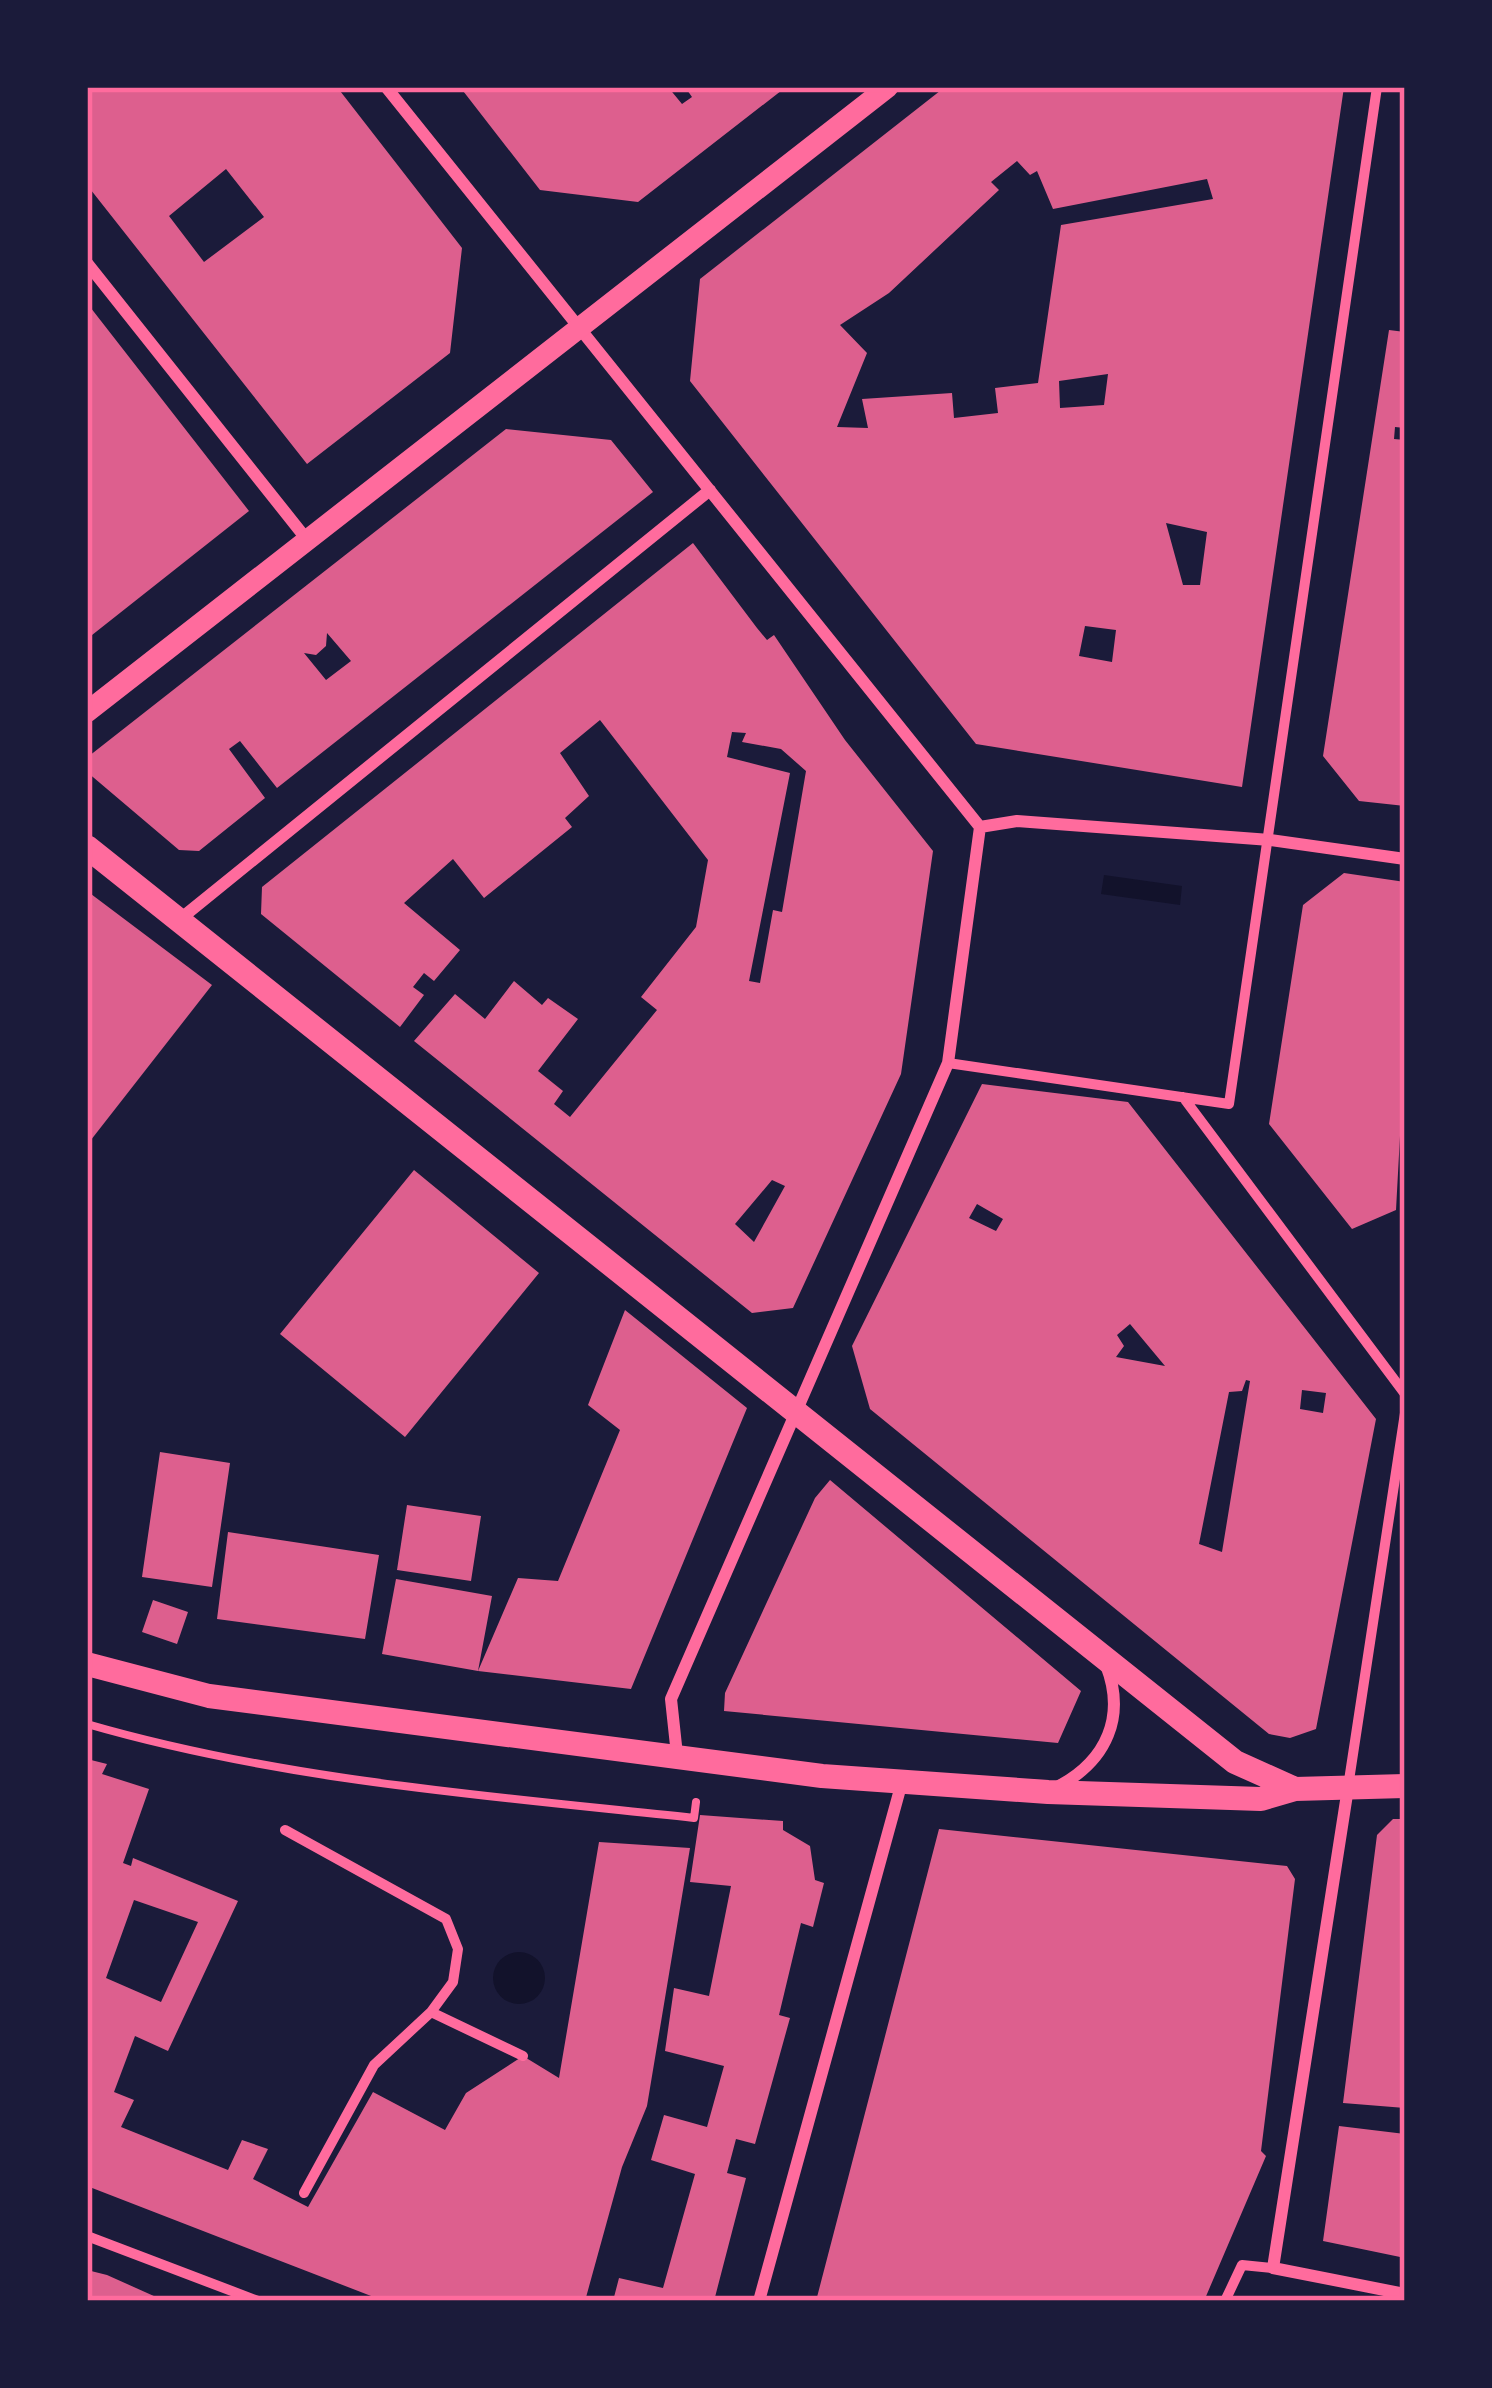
<svg xmlns="http://www.w3.org/2000/svg" width="1492" height="2388" font-family="'Libre Baskerville',serif">
<rect width="100%" height="100%" fill="#1b1b3a"/>
<path fill="#12122b" d="M1104,875L1182,886L1180,905L1101,894Z
M493 1978a26 26 0 1 1 52 0a26 26 0 1 1-52 0Z"/>
<path fill="#dd5f8e" fill-rule="evenodd" d="M87,87H337L462,248L450,353L307,464L87,185ZM226,169L264,217L204,262L169,216Z
M460,87H668L682,104L692,97L685,87H786L638,202L540,190Z
M945,87H1344L1242,787L976,744L690,381L700,279ZM1017,161L1030,175L1037,171L1053,209L1207,179L1213,199L1061,225L1038,383L995,388L998,413L954,418L952,393L862,399L868,428L837,427L867,353L840,325L889,293L999,190L991,182ZM1108,374L1104,405L1060,408L1059,381ZM1166,523L1207,532L1200,585H1183ZM1085,626L1116,630L1112,662L1079,656Z
M87,303L249,511L87,639Z
M1389,330L1405,332V428L1395,427L1394,439L1405,440V806L1359,801L1323,756Z
M506,429L611,440L653,492L277,788L240,741L229,749L265,798L199,851L179,850L87,772L89,756ZM327,633L351,661L326,680L304,653L316,655L326,646Z
M693,543L757,628L767,640L774,635L845,740L933,851L901,1074L793,1308L752,1313L414,1041L455,994L485,1019L514,981L542,1005L548,998L578,1019L538,1071L563,1091L554,1104L570,1117L657,1010L641,997L696,927L708,860L600,720L560,753L589,796L565,818L572,827L484,898L453,859L404,903L460,950L434,981L424,973L413,987L424,995L400,1027L261,914L262,887ZM732,732L746,733L742,742L781,749L806,771L782,912L773,910L760,983L749,981L790,773L727,757ZM772,1180L785,1186L754,1242L735,1224Z
M1344,873L1405,882V1043L1396,1210L1352,1229L1269,1124L1303,905Z
M87,891L212,985L87,1145Z
M982,1084L1128,1102L1376,1419L1316,1729L1290,1738L1269,1734L870,1409L852,1346ZM977,1204L1003,1219L996,1231L969,1218ZM1130,1324L1165,1366L1116,1357L1124,1346L1117,1335ZM1246,1380L1250,1381L1222,1552L1199,1544L1229,1392L1242,1391ZM1302,1390L1326,1393L1323,1413L1300,1409Z
M414,1170L539,1273L405,1437L280,1334Z
M625,1310L747,1408L631,1689L478,1671L518,1578L558,1581L620,1430L588,1405Z
M160,1452L230,1463L212,1587L142,1577Z
M830,1480L1081,1691L1058,1743L724,1711L725,1693L815,1498Z
M407,1505L481,1516L471,1581L397,1570Z
M228,1532L379,1555L365,1639L217,1619Z
M396,1579L492,1596L478,1671L382,1654Z
M153,1600L188,1612L177,1644L142,1632Z
M87,1759L107,1764L102,1774L149,1789L123,1863L131,1866L133,1858L238,1901L168,2051L135,2036L114,2092L134,2100L121,2127L228,2170L242,2140L268,2149L253,2179L308,2207L373,2092L445,2130L466,2093L523,2056L559,2078L599,1842L690,1848L647,2106L622,2167L585,2301H384L87,2186ZM134,1900L198,1922L161,2002L106,1978Z
M700,1815L783,1821V1830L810,1846L815,1880L824,1883L813,1927L801,1923L779,2015L790,2018L755,2144L736,2139L727,2173L746,2178L714,2301H613L619,2278L663,2288L695,2174L651,2160L664,2115L707,2127L724,2066L665,2051L674,1988L709,1996L731,1886L690,1882Z
M1393,1819H1405V2108L1343,2103L1377,1835Z
M939,1829L1287,1866L1295,1879L1261,2151L1266,2156L1204,2301H816Z
M1339,2126L1405,2134V2258L1323,2241Z
M87,2270L107,2275L165,2301H87Z"/>
<g fill="none" stroke-linecap="round" stroke-linejoin="round">
<path stroke="#ff6b9d" stroke-width="8" d="M87,1724C284,1781 491,1796 694,1818L696,1802"/>
<path stroke="#ff6b9d" stroke-width="10" d="M948,1063L1229,1104L1377,87
M1183,1097L1405,1394
M1348,1787L1405,1413
M285,1830L446,1919L458,1949L453,1982L431,2012L374,2065L304,2193
M431,2012L523,2056
M87,2236L258,2301
M1225,2301L1242,2265L1273,2268"/>
<path stroke="#ff6b9d" stroke-width="12" d="M386,87L980,827
M87,263L308,541
M980,827L1017,821L1270,840L1405,859
M179,920L710,490
M677,1755L671,1699L948,1063L980,827
M1059,1786C1107,1760 1126,1716 1106,1665
M1348,1788L1273,2268L1405,2294
M759,2301L902,1782"/>
<path stroke="#ff6b9d" stroke-width="21" d="M87,712L888,87"/>
<path stroke="#ff6b9d" stroke-width="24" d="M87,847L1235,1762L1295,1789
M87,1664L209,1696L822,1776L1048,1792L1261,1799L1295,1789L1405,1786"/>
</g>
<rect width="1492" height="2388" fill="none" stroke="#1b1b3a" stroke-width="180"/>
<rect x="90" y="90" width="1312" height="2208" fill="none" stroke="#ff6b9d" stroke-width="4.5"/>
</svg>
